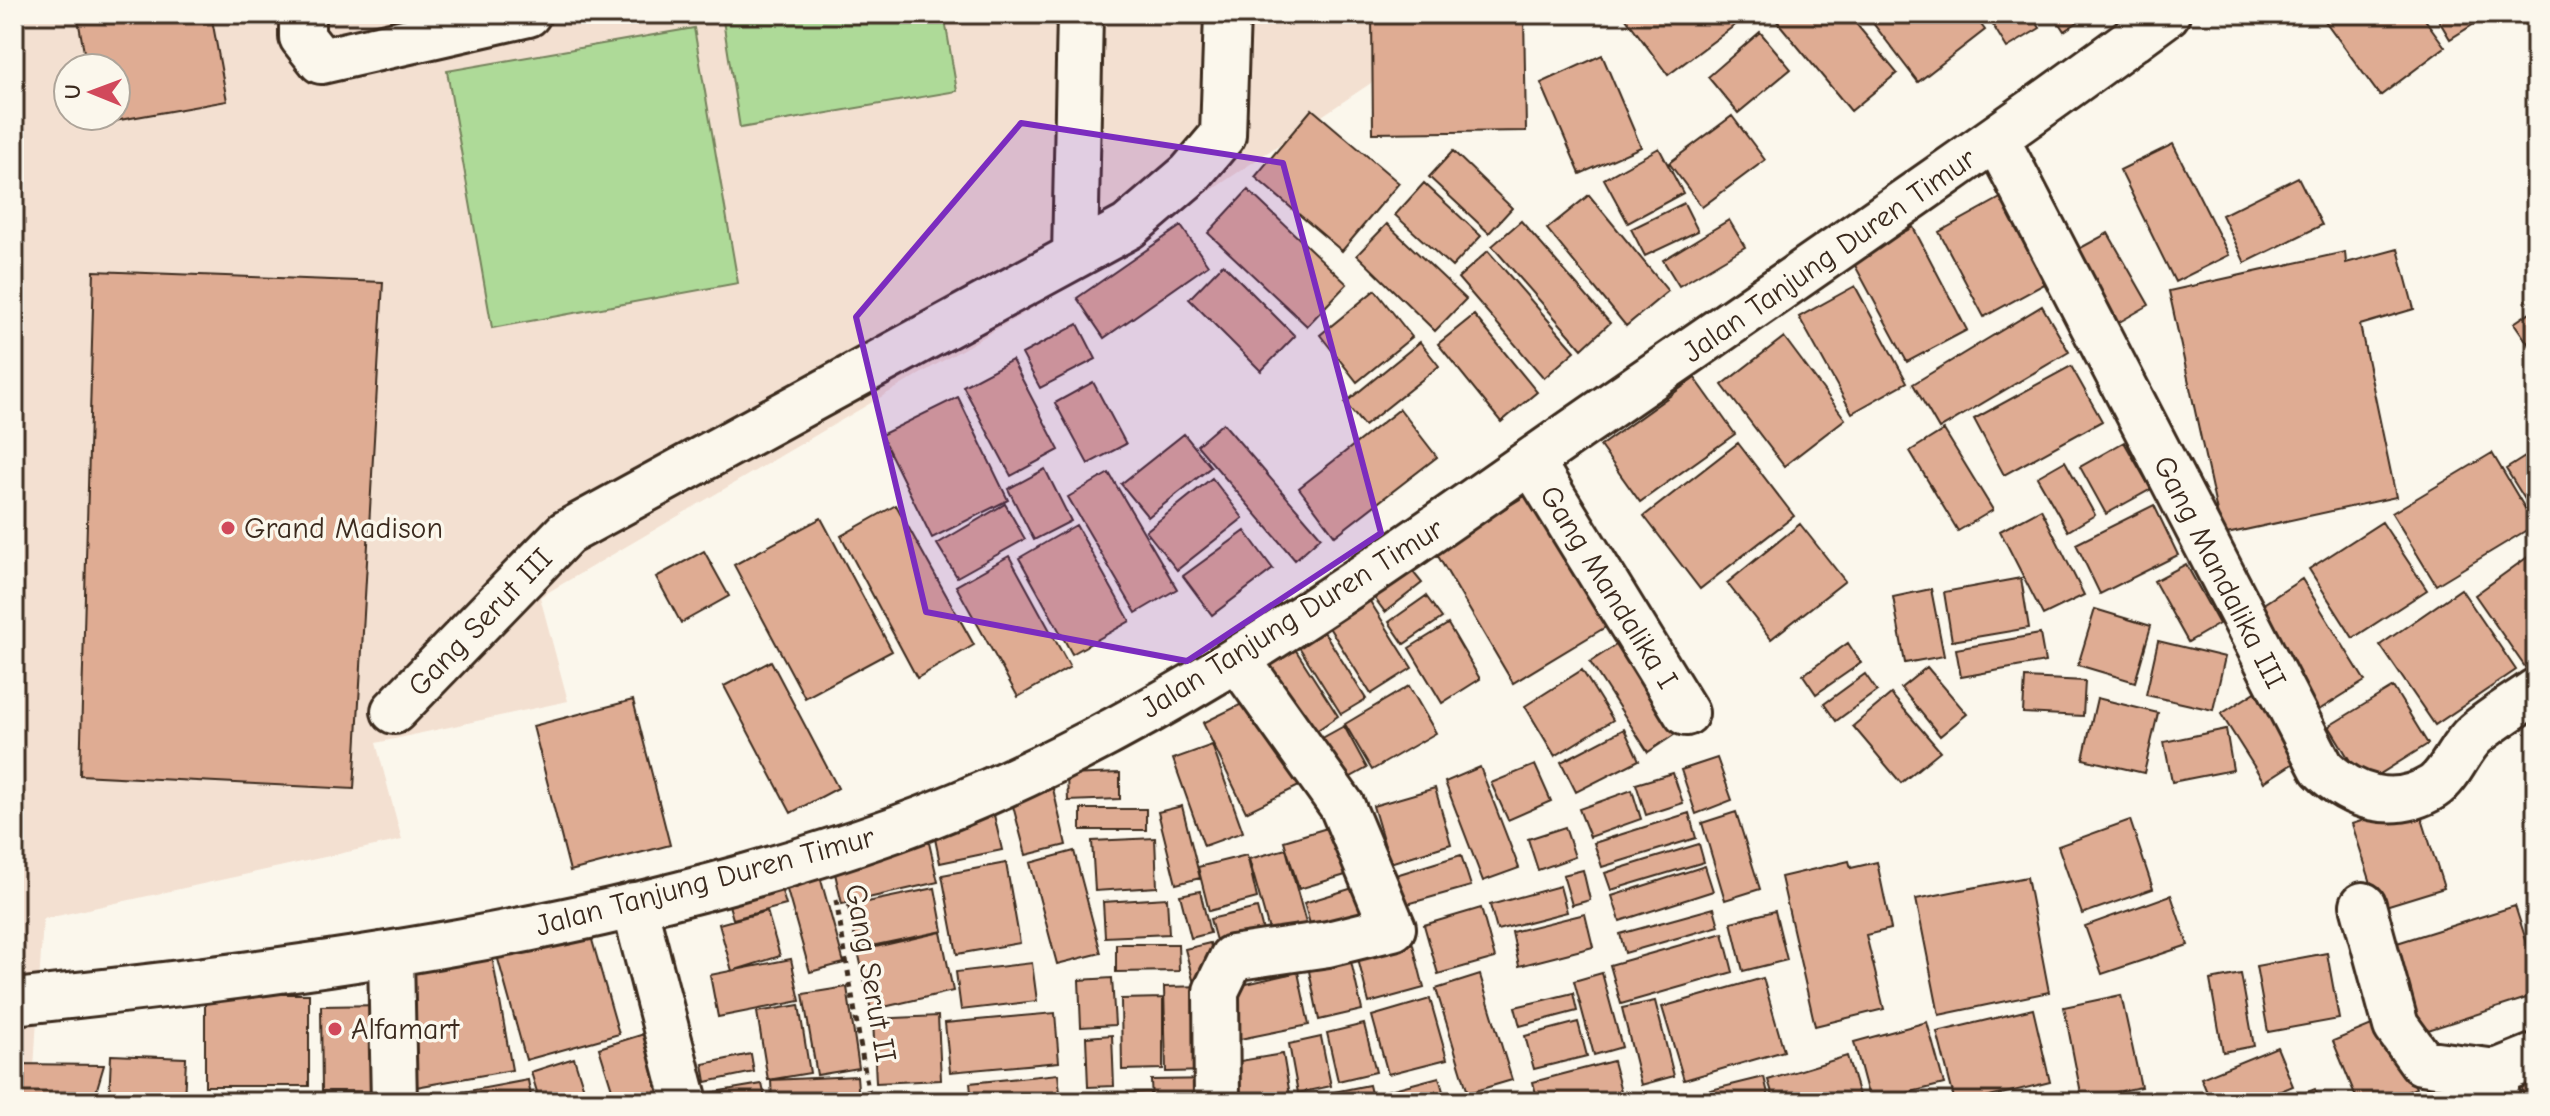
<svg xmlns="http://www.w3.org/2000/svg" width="2550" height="1116" font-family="'Comic Neue',sans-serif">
<rect width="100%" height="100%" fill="#fbf7ec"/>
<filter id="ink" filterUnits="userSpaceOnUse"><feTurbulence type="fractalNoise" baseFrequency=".0125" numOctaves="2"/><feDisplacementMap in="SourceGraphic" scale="16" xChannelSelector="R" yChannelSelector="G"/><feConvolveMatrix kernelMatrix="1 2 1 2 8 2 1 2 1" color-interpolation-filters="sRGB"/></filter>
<g filter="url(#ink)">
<path fill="#f3e0d1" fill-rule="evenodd" d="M14,14H1474L1055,295L540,597L568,701L376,743L402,840L43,919L32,1102H14ZM68,68H116V116H68Z"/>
<path fill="#aeda98" stroke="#74825b" stroke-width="2" d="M722,14H944L957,91L740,128Z
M694,28L738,283L492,328L447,71Z"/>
<path fill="#dfac93" stroke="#3b2a1e" stroke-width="2" d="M77,14H211L227,101L97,124L95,116H116V68H87Z
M1372,14H1524L1526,131L1373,133Z
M1623,14H1750L1668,75Z
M1771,14H1848L1897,73L1851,111Z
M1866,14H1973L1985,30L1918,82Z
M1986,14H2031L2040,28L2007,48Z
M2053,14H2090L2064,31Z
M2320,14H2421L2445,47L2380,96Z
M2435,14H2490L2450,39Z
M1760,32L1791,69L1738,113L1708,77Z
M1602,55L1641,147L1580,174L1541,83Z
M1312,109L1399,183L1342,251L1255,177Z
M1732,116L1765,160L1702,207L1669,163Z
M2173,144L2229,255L2175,282L2120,170Z
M1659,148L1683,193L1628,223L1604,179Z
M1453,151L1512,208L1489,233L1429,177Z
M2298,177L2322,225L2245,263L2222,215Z
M1424,183L1481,236L1452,267L1395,215Z
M1248,190L1347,284L1307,326L1208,233Z
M1589,195L1668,291L1626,326L1547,229Z
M2004,196L2050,281L1984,317L1939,232Z
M1684,203L1698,231L1645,256L1631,229Z
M1729,220L1745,247L1679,286L1663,260Z
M1521,221L1610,323L1582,349L1492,246Z
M1387,224L1466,299L1435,331L1357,255Z
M1181,226L1208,265L1104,338L1077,298Z
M1913,227L1967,330L1907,362L1852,260Z
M2108,233L2149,305L2116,324L2075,251Z
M2398,249L2414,309L2360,325L2396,497L2222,535L2169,291L2345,252L2346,263Z
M1488,251L1575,351L1544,378L1458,278Z
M1223,264L1295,336L1261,371L1189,299Z
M94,271L383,282L354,789L80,775Z
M1855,286L1907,382L1852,413L1799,317Z
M1375,290L1412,337L1357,382L1320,335Z
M2042,306L2069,352L1939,429L1913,384Z
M2536,308V355L2514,323Z
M1474,315L1537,392L1501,422L1438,344Z
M1078,324L1096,359L1040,388L1022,354Z
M1784,337L1845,419L1784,466L1722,385Z
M1420,342L1439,366L1364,426L1345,403Z
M1012,360L1059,450L1011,476L963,386Z
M2071,366L2102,421L2004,475L1974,419Z
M1695,378L1735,434L1640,502L1600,446Z
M1093,382L1126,444L1088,464L1055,403Z
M958,397L1008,500L932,538L881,435Z
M1400,409L1437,457L1335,536L1299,488Z
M1223,423L1321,537L1295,560L1197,445Z
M1944,430L1993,510L1958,531L1910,451Z
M1184,434L1211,467L1148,517L1121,484Z
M2124,442L2151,489L2106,514L2080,467Z
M1738,443L1794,516L1700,589L1644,516Z
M2536,450V517L2506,469Z
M2492,453L2535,525L2436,585L2392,513Z
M2065,461L2095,515L2068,531L2037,477Z
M1045,469L1071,521L1034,540L1008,489Z
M1109,473L1177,589L1136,613L1068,497Z
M1212,478L1243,518L1177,570L1146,531Z
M1530,493L1609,625L1513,683L1435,551Z
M1005,504L1025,539L957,577L937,544Z
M896,505L974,645L917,678L841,536Z
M2154,505L2178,555L2100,594L2076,544Z
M2041,509L2084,595L2043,615L2000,531Z
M821,518L892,651L805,698L734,565Z
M2382,522L2427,590L2353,638L2309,569Z
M1800,524L1845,581L1771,639L1727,583Z
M1076,525L1130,621L1072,654L1019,558Z
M1245,531L1273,569L1212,615L1183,576Z
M704,551L729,596L681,623L656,577Z
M2536,551V675L2532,677L2475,595Z
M1009,556L1070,667L1018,697L956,586Z
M2186,564L2219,624L2188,642L2154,581Z
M1409,567L1422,583L1385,612L1373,596Z
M2021,578L2029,628L1952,641L1944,592Z
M2302,579L2365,681L2314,713L2251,612Z
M1931,589L1944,656L1905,663L1893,597Z
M2461,589L2516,670L2435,725L2380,645Z
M1366,595L1412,668L1371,694L1325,621Z
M1426,596L1442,618L1404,644L1389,622Z
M2095,609L2151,626L2135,682L2078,665Z
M1448,624L1480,679L1442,703L1409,648Z
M1321,627L1366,699L1341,714L1296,642Z
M2040,634L2045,662L1961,677L1956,649Z
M1630,636L1689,725L1648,752L1590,662Z
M1288,638L1338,716L1306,738L1256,659Z
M2158,641L2225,657L2213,710L2146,695Z
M1848,643L1861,663L1816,694L1803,675Z
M771,661L838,788L791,813L724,686Z
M1927,667L1967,714L1940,736L1901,688Z
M1582,670L1613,720L1555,756L1525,706Z
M1865,674L1877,691L1836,721L1824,704Z
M2025,678L2085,681L2083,716L2023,713Z
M1409,686L1436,733L1372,770L1345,724Z
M2393,687L2428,744L2364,784L2329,726Z
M2257,691L2300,759L2264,782L2221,714Z
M1891,694L1940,751L1901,783L1853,726Z
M1256,697L1299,786L1246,812L1203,723Z
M2097,698L2158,713L2144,773L2083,759Z
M633,700L670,845L570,871L533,726Z
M1344,726L1367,768L1331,788L1308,746Z
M1624,729L1639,760L1576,792L1561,762Z
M2226,729L2233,770L2172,782L2164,742Z
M1212,745L1243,832L1204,846L1173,759Z
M1717,758L1732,800L1696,814L1681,770Z
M1535,765L1551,801L1508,820L1491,783Z
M1480,767L1519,868L1483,881L1445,782Z
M1120,773V799L1068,801L1067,775Z
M1673,773L1683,803L1646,815L1636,784Z
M1051,780L1066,845L1026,855L1009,791Z
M1435,788L1451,844L1390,863L1373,806Z
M1632,790L1641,819L1590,837L1579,809Z
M2417,803L2444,888L2379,908L2352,824Z
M992,806L1002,850L940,863L931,819Z
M1182,806L1200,878L1176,884L1158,812Z
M1081,809H1146V830H1081Z
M1736,812L1760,889L1725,900L1702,823Z
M1689,813L1696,838L1602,867L1594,843Z
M2130,820L2153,889L2082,914L2058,846Z
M1347,822L1362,870L1299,889L1284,841Z
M1565,827L1575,857L1538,870L1528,839Z
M927,834L938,882L842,904L831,856Z
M1155,838L1157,887L1095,891L1092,841Z
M1699,844L1704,862L1611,890L1605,873Z
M1286,849L1310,938L1274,948L1249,859Z
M1074,851L1101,953L1057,964L1030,863Z
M1247,855L1257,898L1209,911L1198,867Z
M1461,855L1471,886L1404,905L1396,875Z
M1849,861L1851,868L1877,862L1891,929L1866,935L1884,1009L1815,1026L1781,877Z
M816,862L844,963L810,972L782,872Z
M1006,863L1020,943L957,954L942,875Z
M1705,866L1713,891L1620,921L1612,896Z
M1583,870L1590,900L1572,905L1563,875Z
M776,871L786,905L733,919L723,884Z
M2027,877L2049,992L1939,1015L1916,899Z
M1366,884L1375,913L1312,931L1304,903Z
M1560,886L1567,912L1497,930L1490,905Z
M935,888L943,931L857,949L848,906Z
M1200,891L1210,933L1191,938L1180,895Z
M2171,895L2188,945L2102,974L2085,926Z
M1167,898L1169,934L1105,937L1103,902Z
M2515,906L2536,971V995L2422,1032L2394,944Z
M1257,908L1268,950L1220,955L1210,919Z
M1481,908L1495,958L1438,974L1424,925Z
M1714,908L1719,926L1625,953L1620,934Z
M767,911L780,956L732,971L719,924Z
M1775,911L1787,960L1743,971L1731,922Z
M1585,914L1593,947L1519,966L1512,932Z
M588,926L619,1034L526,1060L496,952Z
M941,932L953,991L871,1010L858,951Z
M1723,933L1733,972L1621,1004L1610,965Z
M1411,937L1424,988L1369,1003L1356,951Z
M1210,943L1218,973L1193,980L1185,949Z
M1116,944H1178L1179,971L1116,972Z
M2327,953L2339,1019L2268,1032L2256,966Z
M492,956L512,1070L416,1087L396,974Z
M1350,957L1362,1010L1319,1020L1308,966Z
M791,959L800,1001L718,1017L710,975Z
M1032,963L1037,1001L961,1010L956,972Z
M1298,972L1309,1025L1240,1039L1229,988Z
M1602,973L1622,1047L1594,1055L1574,981Z
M2241,974L2254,1046L2223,1052L2210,980Z
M1480,975L1512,1080L1468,1093L1436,989Z
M1112,978L1115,1025L1081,1027L1079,980Z
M1763,978L1784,1051L1684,1080L1662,1007Z
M1208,986L1210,1071L1166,1072L1164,987Z
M847,987L859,1068L817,1075L803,994Z
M1573,993L1577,1011L1520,1026L1515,1007Z
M205,994H309V1086H205Z
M2121,995L2141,1087L2082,1099L2064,1007Z
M1163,998V1069L1122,1070L1121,999Z
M1430,999L1447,1059L1388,1074L1372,1016Z
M1655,1001L1674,1076L1641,1085L1622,1008Z
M384,1005V1092L322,1091L321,1006Z
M799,1005L810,1073L768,1080L757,1012Z
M2033,1009L2050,1082L1969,1102H1955L1937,1032Z
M1055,1013L1059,1062L950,1072L945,1023Z
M938,1016L941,1080L876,1083L873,1019Z
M2386,1019L2416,1088L2384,1102H2358L2333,1041Z
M1578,1022L1587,1056L1534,1069L1525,1036Z
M1927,1022L1944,1084L1870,1102L1854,1042Z
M1364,1024L1376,1072L1338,1081L1327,1033Z
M644,1034L664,1102H616L599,1048Z
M1112,1035L1114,1086L1088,1087L1086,1037Z
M1321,1037L1331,1086L1298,1093L1289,1044Z
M2277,1047L2293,1086L2255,1102H2211L2201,1078Z
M751,1054L754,1072L706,1082L703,1064Z
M1283,1054L1291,1101L1241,1102L1234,1062Z
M111,1055L186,1058L184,1102H109Z
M1847,1056L1861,1102H1775L1768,1080Z
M574,1058L588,1102H540L531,1072Z
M1613,1061L1622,1095L1595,1102H1538L1533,1082Z
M14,1064L104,1065L93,1102H14Z
M2523,1065L2536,1066V1102H2522Z
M1058,1074L1061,1102H972L970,1083Z
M857,1076L859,1102H772L771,1080Z
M1439,1077L1446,1102H1385L1382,1092Z
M1764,1077L1770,1102H1670V1100Z
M1215,1079V1102H1152L1151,1080Z
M528,1080L532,1102H409Z
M762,1084L766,1102H704L702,1094Z
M1369,1085L1373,1102H1299V1099Z
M2315,1089L2321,1102H2283Z
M1150,1092V1102H1088V1095Z
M226,1096L316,1097V1102H226Z
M885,1098H939V1102H885Z"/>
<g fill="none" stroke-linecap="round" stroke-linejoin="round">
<defs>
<path id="minor" d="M302,14V37L321,61L528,14
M1997,140L2322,768C2352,798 2394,811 2433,787C2451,775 2459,748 2475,734C2494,718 2516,705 2536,691
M1075,256L1080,14
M1531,461L1686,713
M394,711L566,533L1128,227L1190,174L1223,135L1227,14
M634,905L685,1102
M2363,905L2396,1026L2422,1062L2496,1072
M391,956L394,1102
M14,1002C311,970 610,931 893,830C1146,739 1363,578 1581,426C1777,290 1975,156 2167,14
M2496,1100V1072L2536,1056
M1217,1102L1216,991L1232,958L1328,944L1393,928L1342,806L1238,660"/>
</defs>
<use href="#minor" stroke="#3b2a1e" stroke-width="50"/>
<path stroke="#3b2a1e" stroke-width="5" stroke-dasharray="6 6" stroke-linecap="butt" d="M836,900L870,1102"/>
<use href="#minor" stroke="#fbf7ec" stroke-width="44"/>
</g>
</g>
<path fill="#7b2cbf" fill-opacity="0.2" stroke="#7b2cbf" stroke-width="6" stroke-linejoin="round" d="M1021,123L1283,163L1381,533L1187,661L926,612L856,317Z"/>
<g fill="#d1495b" stroke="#fbf7ec" stroke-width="3">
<circle cx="228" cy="528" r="8"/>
<circle cx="335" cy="1029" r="8"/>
</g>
<g text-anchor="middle" stroke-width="7" stroke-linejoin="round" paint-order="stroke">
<g font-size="30" fill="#3b2a1e" stroke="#fbf7ec">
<text transform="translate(1829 255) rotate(-35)" y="10">Jalan Tanjung Duren Timur</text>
<text transform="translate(2220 572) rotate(63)" y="10">Gang Mandalika III</text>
<text transform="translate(1609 587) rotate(58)" y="10">Gang Mandalika I</text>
<text transform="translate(1292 618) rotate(-32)" y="10">Jalan Tanjung Duren Timur</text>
<text transform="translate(480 622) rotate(-46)" y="10">Gang Serut III</text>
<text transform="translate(705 881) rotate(-15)" y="10">Jalan Tanjung Duren Timur</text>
<text transform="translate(871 973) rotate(80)" y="10">Gang Serut II</text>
</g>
<g font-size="30" fill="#3b2a1e" stroke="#fbf7ec" text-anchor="start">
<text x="244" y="538">Grand Madison</text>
<text x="351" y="1039">Alfamart</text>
</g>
</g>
<rect width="2550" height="1116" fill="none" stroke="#fbf7ec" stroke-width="48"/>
<rect x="24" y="24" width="2502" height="1068" fill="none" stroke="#3b2a1e" stroke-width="3" filter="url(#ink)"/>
<g transform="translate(92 92) rotate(271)"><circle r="38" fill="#fbf7ec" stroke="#aea59a" stroke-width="2"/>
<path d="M0-6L14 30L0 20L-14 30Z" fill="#d1495b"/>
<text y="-12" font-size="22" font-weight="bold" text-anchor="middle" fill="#3b2a1e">U</text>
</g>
</svg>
